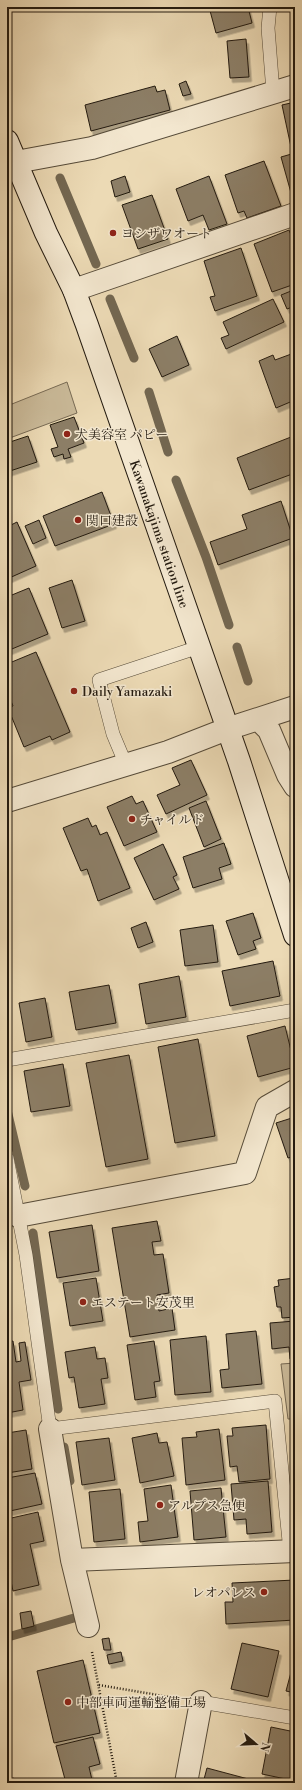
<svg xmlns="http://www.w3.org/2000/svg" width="302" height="1790" font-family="'Libre Bodoni','Noto Serif JP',serif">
<defs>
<filter id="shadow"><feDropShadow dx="2.5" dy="4.5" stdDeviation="0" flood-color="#0004"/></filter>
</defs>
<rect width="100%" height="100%" fill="#ecdab5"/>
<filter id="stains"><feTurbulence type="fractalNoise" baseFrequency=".005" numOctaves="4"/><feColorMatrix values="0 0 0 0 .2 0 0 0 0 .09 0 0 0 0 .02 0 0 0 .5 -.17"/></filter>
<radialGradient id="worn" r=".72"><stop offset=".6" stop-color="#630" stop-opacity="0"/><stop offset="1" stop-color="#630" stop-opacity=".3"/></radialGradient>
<path fill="#caba99" stroke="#776a54" d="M67,382L77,413L7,439V406Z
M295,1363V1419H288L281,1364Z"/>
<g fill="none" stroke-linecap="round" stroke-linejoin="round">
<path stroke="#736751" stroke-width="9" d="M60,178L96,264
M110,299L134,358
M149,392L168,452
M176,480L206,557L229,625
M237,647L248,681
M7,1110L25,1186
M33,1233L58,1409
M64,1447L70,1481
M7,1633L8,1637L74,1618"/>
</g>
<path fill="#8c7e66" stroke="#241b10" filter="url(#shadow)" d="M209,7H248L252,23L216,33Z
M246,39L249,77L230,78L227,41Z
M186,81L191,94L183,96L179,84Z
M155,86L157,92L165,90L170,110L91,131L85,105Z
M295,102V146L291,147L282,105Z
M295,153V200H293L281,157Z
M264,161L281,206L247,218L244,211L238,213L225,175Z
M125,176L130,192L115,197L111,181Z
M209,176L227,224L209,230L203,215L188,221L176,189Z
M152,195L168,239L138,249L122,205Z
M289,230L295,245V284L272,292L254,244Z
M241,248L257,296L215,311L210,297L215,296L204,261Z
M291,291L295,301V306L287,309L281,295Z
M273,299L284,322L226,349L221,338L229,335L223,322Z
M177,336L189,365L162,377L149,349Z
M295,346V400L276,408L259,361L273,355L275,360L294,353L291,347Z
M74,417L84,443L68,449L71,457L64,459L63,454L54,457L51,449L58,447L50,425Z
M28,436L37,462L7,472V443Z
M291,437L295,447V473L249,490L237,458Z
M102,492L114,524L55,546L43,516Z
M281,501L293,538L218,565L210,542L247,529L242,515Z
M39,520L46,538L33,544L25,526Z
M17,522L36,566L7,579V527Z
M72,580L85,621L62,628L49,588Z
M29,588L48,634L7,651V597Z
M36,652L70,732L52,740L50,736L24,747L8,708L13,706L7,691V664Z
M191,760L207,795L166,814L157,795L180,785L172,768Z
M132,796L136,804L143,801L157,832L124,846L107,807Z
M206,801L221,839L204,847L189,808Z
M88,818L92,827L96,825L100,835L107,832L130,888L98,901L87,869L81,871L63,828Z
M224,843L231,864L219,868L222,879L193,888L183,857Z
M163,844L177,875L173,877L179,889L154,900L134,858Z
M253,913L261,938L253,941L256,949L238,955L226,921Z
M146,922L153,942L138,948L131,928Z
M213,925L218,962L185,966L180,930Z
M273,961L280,996L230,1006L222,971Z
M179,976L186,1017L146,1024L139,984Z
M109,985L116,1023L76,1030L69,992Z
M45,998L52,1037L26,1042L19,1003Z
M285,1026L295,1067L258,1077L247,1036Z
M198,1039L215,1136L175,1143L158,1047Z
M129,1055L148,1159L106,1167L86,1063Z
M63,1064L70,1106L31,1112L24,1071Z
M295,1117V1156L288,1158L276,1123Z
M157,1221L161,1241L152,1242L154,1255L163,1254L169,1293L157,1295L159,1311L172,1308L175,1330L130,1337L112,1228Z
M92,1225L99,1271L57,1278L49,1232Z
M96,1278L103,1321L70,1326L63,1283Z
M295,1278V1317L282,1318L281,1307H277L274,1287L279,1286L278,1280Z
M295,1321V1358L290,1359L289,1347L272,1349L270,1323Z
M256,1331L262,1384L222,1388L220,1370L229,1369L226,1334Z
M206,1336L211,1392L175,1395L170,1340Z
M13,1341L16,1362L21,1361L19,1343L25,1342L31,1380L19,1382L23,1410L7,1413V1342Z
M154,1341L160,1381L154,1382L156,1397L135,1400L127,1345Z
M95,1347L97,1359L105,1358L108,1378L101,1379L105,1404L79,1408L74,1377L69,1378L65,1352Z
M266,1425L270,1479L239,1482L237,1466L230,1467L227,1436H233L232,1428Z
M219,1429L225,1480L186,1485L182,1438L197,1437L196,1432Z
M26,1430L32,1469L7,1473V1433Z
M157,1433L159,1443L167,1442L174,1476L140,1483L132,1438Z
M109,1438L115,1480L82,1485L76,1442Z
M35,1473L42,1504L10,1511L7,1495V1478Z
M268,1481L272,1532L247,1534L246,1519L234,1520L231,1484Z
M171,1485L178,1537L140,1542L138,1522L148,1521L144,1489Z
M221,1488L226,1537L194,1540L190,1491Z
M120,1489L125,1539L94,1542L89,1492Z
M38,1512L44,1541L30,1544L39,1585L13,1591L7,1561V1533L9,1532L7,1519Z
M295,1580V1620L226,1624L225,1602H233L232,1583Z
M31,1611L34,1626L22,1629L20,1613Z
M109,1638L111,1650H104L102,1639Z
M242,1643L279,1651L268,1697L231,1689Z
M121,1652L123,1661L109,1664L107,1655Z
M83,1660L100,1733L54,1743L37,1671Z
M294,1661H295V1693L286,1691Z
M271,1727L295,1732V1781L262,1774Z
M93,1737L100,1764L89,1767L92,1780L82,1783H66L56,1746Z
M207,1768L252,1780L251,1783H203Z"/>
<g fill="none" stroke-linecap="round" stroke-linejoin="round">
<defs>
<path id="service" d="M270,7L268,28L273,92
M126,765L113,734L99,680L199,647
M7,1060L295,1010
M7,1158L26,1255L50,1429L275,1401L290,1551
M201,1702L295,1718"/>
<path id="minor" d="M16,162L92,148L295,86
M74,290L295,214
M258,719L269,730L288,775L295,786
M227,729L295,707
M18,1216L245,1173L267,1107L295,1091
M50,1429L72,1560L88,1626
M72,1560L295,1551
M186,1783L201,1702"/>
<path id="tertiary" d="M7,801L168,752L227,729"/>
<g id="secondary">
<path id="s1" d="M7,141L46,233L74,290L87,325L239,761L295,935"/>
</g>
</defs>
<use href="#service" stroke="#564b39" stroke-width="14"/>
<use href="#minor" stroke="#564b39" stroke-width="24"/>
<use href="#tertiary" stroke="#564b39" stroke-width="24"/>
<use href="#secondary" stroke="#241b10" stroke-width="24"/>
<path stroke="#241b10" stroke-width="2.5" stroke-dasharray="1 2" stroke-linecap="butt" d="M92,1652L117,1783
M99,1685L175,1698"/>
<use href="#service" stroke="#f3e7cf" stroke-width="13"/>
<use href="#minor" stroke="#f3e7cf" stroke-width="22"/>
<use href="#tertiary" stroke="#f3e7cf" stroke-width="22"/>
<use href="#secondary" stroke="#f3e7cf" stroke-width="22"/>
<path stroke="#241b10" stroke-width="3" stroke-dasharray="7 7" stroke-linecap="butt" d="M7,1765L14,1783"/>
</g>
<g fill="#8f2418" stroke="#f3e7cf" stroke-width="1.5">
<circle cx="113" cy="233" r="4"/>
<circle cx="67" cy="434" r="4"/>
<circle cx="78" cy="520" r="4"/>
<circle cx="74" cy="691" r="4"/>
<circle cx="132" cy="819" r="4"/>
<circle cx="83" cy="1302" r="4"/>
<circle cx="160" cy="1505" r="4"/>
<circle cx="264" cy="1592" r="4"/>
<circle cx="68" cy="1702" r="4"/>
</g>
<g text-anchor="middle" stroke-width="3" stroke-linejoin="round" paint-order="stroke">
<g font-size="13" fill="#241b10" stroke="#f3e7cf" text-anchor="start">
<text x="121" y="238">ヨシザワオート</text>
<text x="75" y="439">犬美容室 パピー</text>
<text x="86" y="525">関口建設</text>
<text x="82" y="696">Daily Yamazaki</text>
<text x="140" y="824">チャイルド</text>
<text x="91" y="1307">エステート安茂里</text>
<text x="168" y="1510">アルプス急便</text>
<text x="256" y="1597" text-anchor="end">レオパレス</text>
<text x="76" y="1707">中部車両運輸整備工場</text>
</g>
<g font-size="13" fill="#241b10" stroke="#f3e7cf">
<text dy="5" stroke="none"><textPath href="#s1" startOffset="422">Kawanakajima station line</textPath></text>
</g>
</g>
<rect width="302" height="1790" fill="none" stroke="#ecdab5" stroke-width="24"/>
<rect x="8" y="8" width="286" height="1774" fill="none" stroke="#241b10" stroke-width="2"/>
<rect x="12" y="12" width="278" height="1766" fill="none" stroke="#241b10"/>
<g transform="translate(256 1744) rotate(109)" stroke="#f3e7cf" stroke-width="3" paint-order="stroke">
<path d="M0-3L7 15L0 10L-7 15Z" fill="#241b10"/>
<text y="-6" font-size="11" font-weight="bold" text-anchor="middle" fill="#241b10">N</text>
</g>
<rect width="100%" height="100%" filter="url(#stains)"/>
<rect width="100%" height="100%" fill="url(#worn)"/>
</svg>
